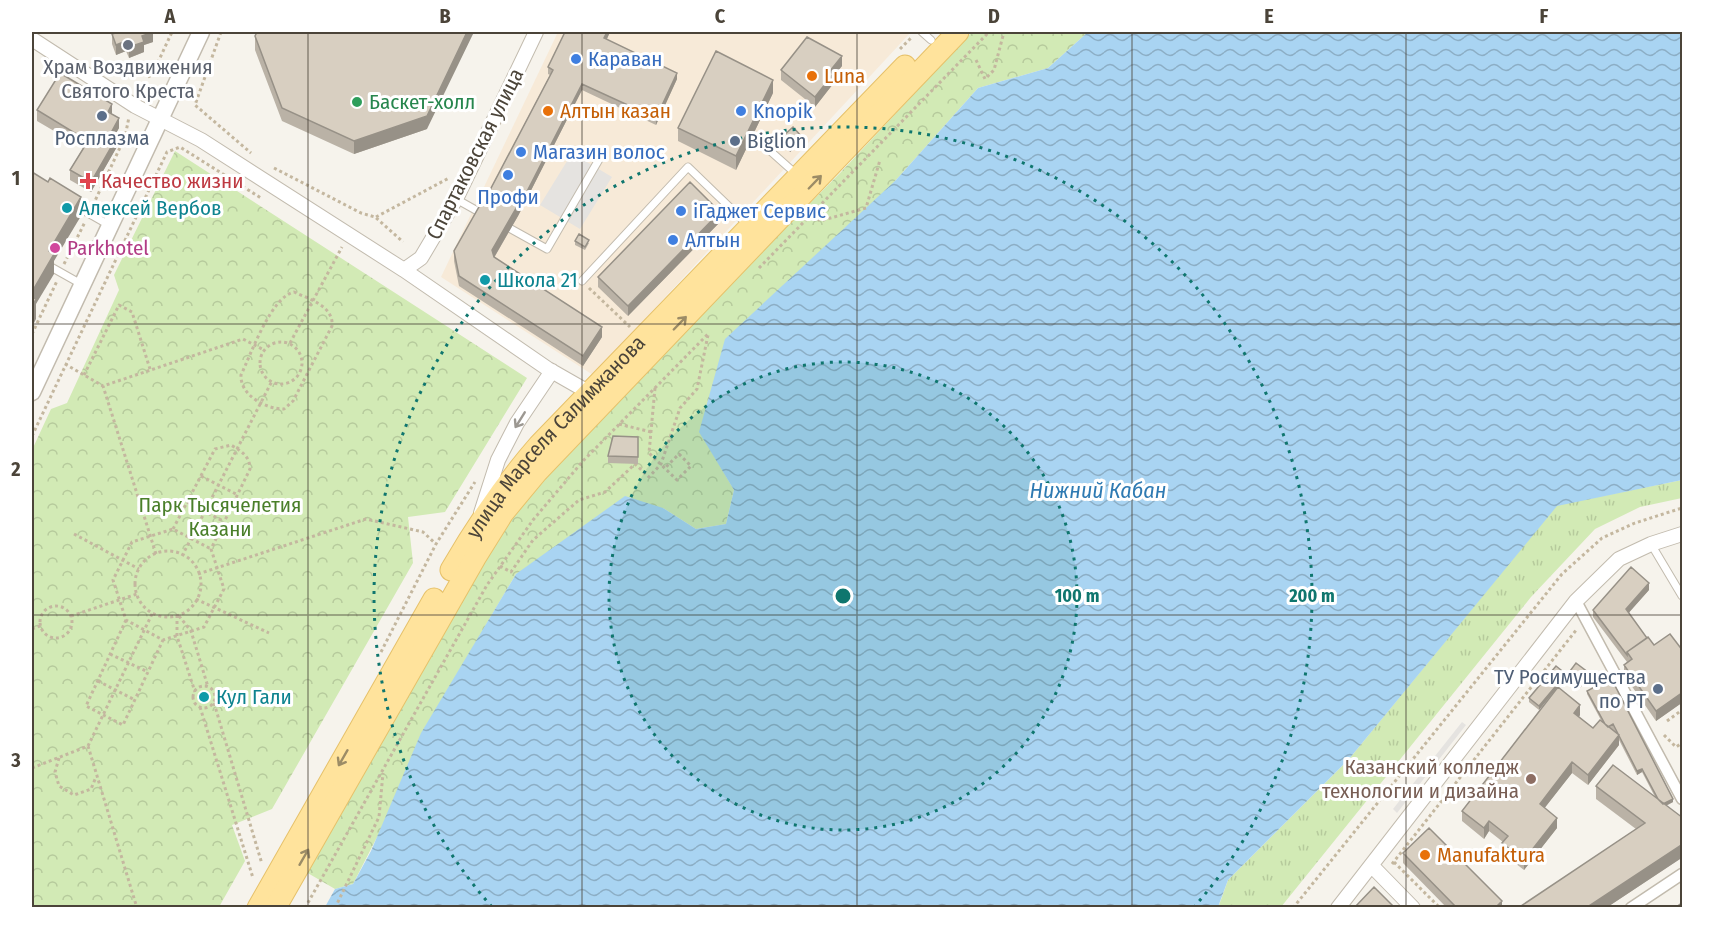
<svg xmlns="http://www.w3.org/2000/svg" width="1714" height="939" font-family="'Fira Sans Condensed',sans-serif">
<defs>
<pattern id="grass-tufts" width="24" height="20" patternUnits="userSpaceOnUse" patternTransform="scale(1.5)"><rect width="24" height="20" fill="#d2eab5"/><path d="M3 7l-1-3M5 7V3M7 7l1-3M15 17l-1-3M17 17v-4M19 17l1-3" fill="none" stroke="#b6ca9c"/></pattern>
<pattern id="park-crowns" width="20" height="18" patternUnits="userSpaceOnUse" patternTransform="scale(1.5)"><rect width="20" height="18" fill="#d2eab5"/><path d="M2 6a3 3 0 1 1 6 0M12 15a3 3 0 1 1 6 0" fill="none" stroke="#b6ca9c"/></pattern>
<pattern id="water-waves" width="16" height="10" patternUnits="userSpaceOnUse" patternTransform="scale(1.5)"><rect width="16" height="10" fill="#a9d4f2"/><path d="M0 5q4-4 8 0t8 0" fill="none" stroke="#8caec5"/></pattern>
</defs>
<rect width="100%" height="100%" fill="#f6f3ec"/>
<path fill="#f7ead8" d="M558,32H911L593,375L441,277Z"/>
<path fill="url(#grass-tufts)" d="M1682,480V498L1640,507L1595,529L1531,597L1281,907L1218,908L1228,880L1349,759L1557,505Z"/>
<path fill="url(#park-crowns)" d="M972,32H1088L1048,68L978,88L896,180L700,432L734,490L726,524L696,529L663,508L516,574L487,623L353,884L335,889L306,872L455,606L515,514L578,437L842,171Z
M175,151L527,378L445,512L408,517L413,563L272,809L232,825L245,861L219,907H32V450L51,409L67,403L119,290L114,275Z"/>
<path fill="#e5e3e0" d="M572,153L612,177L580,229L540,205Z
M1462,722L1466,725L1397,813L1393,809Z"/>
<path fill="url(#water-waves)" d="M1088,32H1682V480L1557,506L1349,759L1228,880L1218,907H325L335,889L353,884L371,851L421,733L516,574L625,496L663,508L696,529L726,524L734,490L699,432L725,339L896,180L978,88L1048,68Z"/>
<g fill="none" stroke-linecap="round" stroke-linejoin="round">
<defs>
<path id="service" d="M922,32L931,40
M768,149L796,174
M456,199L481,213
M74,205L109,225
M511,229L547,249L601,156
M51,267L83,285
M582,281L688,167L747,224
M1651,544L1682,596"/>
<path id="pedestrian" d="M1576,601L1682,799
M1631,908L1682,874"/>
<path id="minor" d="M32,39L135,106L201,140L404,270L548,369L590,393
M404,270L421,258L456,199L536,32
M481,513L498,460L517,423L552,371
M1372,866L1413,908
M1338,908L1576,601L1619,559L1651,544L1682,534"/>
<path id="tertiary" d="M32,392L201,32"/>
<g id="primary">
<path id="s1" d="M451,570C477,525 505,484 539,445L905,66"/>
<path d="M258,908L434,599"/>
<path d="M275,908L475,558L503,513L537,472L958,32"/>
</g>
</defs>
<use href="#service" stroke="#c2bbae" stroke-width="9"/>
<use href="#pedestrian" stroke="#c2bbae" stroke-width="13"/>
<use href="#minor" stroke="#c2bbae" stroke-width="16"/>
<use href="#tertiary" stroke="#c2bbae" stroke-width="19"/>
<use href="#primary" stroke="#e6c16a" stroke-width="23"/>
<path stroke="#c4b79f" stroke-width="3" stroke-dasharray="3 3" stroke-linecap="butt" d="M221,32L195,105L251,153
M900,49L912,37
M976,60L985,79L994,70L1004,32
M148,77L152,75L172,32
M274,168L361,213L375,217L403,242
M93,205L125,137L129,117
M814,214L820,221L866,208L880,160
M376,217L449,178
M64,264L85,222
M759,268L989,32
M589,288L630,327
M294,292C309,299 334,306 332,326L293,401L284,409C265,409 240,395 241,375C251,354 271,297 294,292Z
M32,334L57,281
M260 363a21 21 0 1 1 42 0a21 21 0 1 1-42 0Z
M290,343L342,247
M65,364L103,386
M84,375L119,305L132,312L150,369
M655,388L649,453L677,480L691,466L679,454L665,468
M619,424L651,432
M32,436L167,152L180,147L261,198
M201,476L236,494
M187,502L223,521
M173,529L215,449L231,445C241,451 250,456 250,469L211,549L224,589L204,627L163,640L126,620L113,580L132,542L173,529L211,549
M74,534L139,569
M135 584a33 33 0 1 1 66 0a33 33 0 1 1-66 0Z
M156,554L103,386L243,339L264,350
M182,556L272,381
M500,566L511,572L533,540L579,500L605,492L635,464L649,477L661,464L680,408L697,389L708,335
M198,574L366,519L423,532L436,544
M196,599L269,633
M40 622a16 16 0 1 1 32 0a16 16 0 1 1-32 0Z
M177,615V636L195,692
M71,616L137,594
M179,616L191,631L208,687
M126,620L86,706L123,725L163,640
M32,629L40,626
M381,652L436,544L475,482
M110,654L148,672
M98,681L135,700
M193 697a11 11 0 1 1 22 0a11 11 0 1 1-22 0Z
M214,703L262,864
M200,707L253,878
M1667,721L1682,710
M1664,735L1676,747L1682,743
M88,746L137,908
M59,758L55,772L59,786L74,795L91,789L96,777
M32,768L88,746L153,612
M1394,862L1440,908
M1392,864L1577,629
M305,908L487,585L533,520L583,461L709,333
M335,908L379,817L383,773
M1293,908L1562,574L1602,538L1635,523L1682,508"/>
<use href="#service" stroke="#fff" stroke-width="7"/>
<use href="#pedestrian" stroke="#fff" stroke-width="10"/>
<use href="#minor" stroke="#fff" stroke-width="14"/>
<use href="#tertiary" stroke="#fff" stroke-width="16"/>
<use href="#primary" stroke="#ffe39c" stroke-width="21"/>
</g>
<path fill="#bab2a6" d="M115,32H152L153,42L144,45V52L129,58L126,51L116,55L112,44V34L115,33Z
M565,32H610L607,39L677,79L656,125L582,90L518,216L494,258L602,337L583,366L459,286L454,261V251L489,192L550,75L548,74V67Z
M255,36L427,129L354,154L282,121L255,50Z
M842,66L833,77V84L815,107L781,80V70Z
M773,93L736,170L678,141V128Z
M37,110L112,114L119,128L116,133L118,145L91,192L70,180V170L83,148L37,121Z
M781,138L802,140L790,152L781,142Z
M720,222L628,316L598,287V277Z
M575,241L589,243L585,250L575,245Z
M638,437V464L608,463V456Z
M1649,590L1628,613L1647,638L1654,645L1683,651V702L1656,721L1624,675V665L1627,662L1593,617V610Z
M1567,675L1589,677L1580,688L1567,678Z
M1566,677L1558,687L1580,715L1579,717L1593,728L1602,722L1587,694V691L1673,802L1666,806L1683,857L1606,908H1518L1636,829L1596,799V786L1655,797L1642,772L1637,775L1619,740V745L1588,785L1572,773L1544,808L1557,828L1524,870L1502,853L1503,842L1489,831L1484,839L1462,821V811L1556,689L1539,710L1529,702V698Z
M1403,853L1502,908H1447L1403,863Z"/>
<path fill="#979187" d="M153,32V42L144,45V52L129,58V47L142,36Z
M467,32H474L427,129L354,154V141Z
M607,32H610L604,45V38Z
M126,41V51L116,55V45Z
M842,56V66L833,77V84L815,107V97L830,71Z
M677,73V79L656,125V118Z
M773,80V93L736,170V156Z
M582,84V90L518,216L492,261V250Z
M112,104V114L108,112Z
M119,118V128L112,141V131Z
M118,135V145L91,192V182Z
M802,137V140L790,152V148Z
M81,197V216L54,261V274L36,304V319L32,327V292L49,251Z
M720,212V222L628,316V306Z
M602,327V337L583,366V356Z
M1649,583V590L1626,616V609Z
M1589,673V677L1580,688V685Z
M1566,674V677L1539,710V706Z
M1683,692V702L1656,721V711Z
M1580,705V715L1574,723V713Z
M1619,735V745L1588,785V775Z
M1572,762V773L1540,814V804Z
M1642,769V772L1637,775V771Z
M1673,799V802L1661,808V805Z
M1557,818V828L1524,870V860Z
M1489,821V831L1484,839V828Z
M1683,844V857L1606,908H1586Z
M1502,901V908H1495Z"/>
<path fill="#d8cfc1" stroke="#979187" stroke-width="1.5" d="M119,32H153L142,36L144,42L129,47L126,41L116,45L112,34Z
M257,32H467L427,116L354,141L282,108L255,36Z
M565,32H607L604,38L677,73L656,118L582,84L518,209V205L489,192L553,70L548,67Z
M807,37L842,56L830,71L833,74L815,97L781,70Z
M716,51L773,80L736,156L678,128Z
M60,73L112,104L108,112L119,118L112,131L118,135L91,182L70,170L88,141L37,110Z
M793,127L802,137L790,148L781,138Z
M32,172L48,182L50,178L81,197L49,251L54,254L32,292Z
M690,182L720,212L628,306L598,277Z
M488,191L518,205L492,250L494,257L602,327L583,356L459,276L454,251Z
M579,234L589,240L585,247L575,241Z
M32,297L36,299L32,307Z
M613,436L638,437V457L608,456Z
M1631,567L1649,583L1626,609L1647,638L1627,652V655L1593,610Z
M1670,634L1683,651V692L1656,711L1624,665L1632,659L1627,652L1648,637L1654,645Z
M1576,663L1589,673L1580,685L1567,675Z
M1556,666L1566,674L1539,706L1529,698Z
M1611,678L1673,799L1663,804L1658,799L1642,769L1637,771L1613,724L1608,727L1605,724L1587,691Z
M1558,687L1580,705L1574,713L1593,728L1600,720L1619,735L1588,775L1572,762L1540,804L1557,818L1524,860L1502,843L1508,836L1489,821L1484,828L1462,811Z
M1613,765L1683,818V844L1586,908H1518L1645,823L1596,786Z
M1429,828L1502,901L1495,908H1457L1403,853Z
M1374,887L1395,908H1354Z
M1683,902V908H1675Z"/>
<defs><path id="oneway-shaft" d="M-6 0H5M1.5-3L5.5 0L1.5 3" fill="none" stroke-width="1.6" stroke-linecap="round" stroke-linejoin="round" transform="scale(1.5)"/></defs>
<g stroke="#9c8c66">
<use href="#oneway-shaft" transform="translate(815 182) rotate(-46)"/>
<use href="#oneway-shaft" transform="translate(680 323) rotate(-46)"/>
<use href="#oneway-shaft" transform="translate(343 758) rotate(120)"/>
<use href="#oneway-shaft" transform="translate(304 857) rotate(-60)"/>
</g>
<use stroke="#9c9892" href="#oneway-shaft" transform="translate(520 420) rotate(122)"/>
<path fill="none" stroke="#4b4439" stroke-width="1.5" stroke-opacity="0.55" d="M308,32V908M582,32V908M857,32V908M1132,32V908M1406,32V908M32,324H1682M32,615H1682"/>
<circle cx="843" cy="596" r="234" fill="#0f766e" fill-opacity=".12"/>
<g fill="none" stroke="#0f766e" stroke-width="3" stroke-dasharray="3 6">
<circle cx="843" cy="596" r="234"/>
<path d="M492 907A469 469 0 1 1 1194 907"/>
</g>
<circle fill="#6b7280" stroke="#fff" stroke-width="2" cx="128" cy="45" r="6"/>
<g fill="#3f7fe0" stroke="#fff" stroke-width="2">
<circle cx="576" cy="59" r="6"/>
<circle cx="741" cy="111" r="6"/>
<circle cx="521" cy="152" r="6"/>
<circle cx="508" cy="175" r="6"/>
<circle cx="681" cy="211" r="6"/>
<circle cx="673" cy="240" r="6"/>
</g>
<g fill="#e8710a" stroke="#fff" stroke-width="2">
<circle cx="812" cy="76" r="6"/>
<circle cx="548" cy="111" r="6"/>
<circle cx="1425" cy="855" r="6"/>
</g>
<circle fill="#2e9e5b" stroke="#fff" stroke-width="2" cx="357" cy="102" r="6"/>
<g fill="#5c6f8a" stroke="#fff" stroke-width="2">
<circle cx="102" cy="116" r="6"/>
<circle cx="735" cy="141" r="6"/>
<circle cx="1658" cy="689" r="6"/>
</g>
<path fill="#e0444e" stroke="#fff" stroke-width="2" d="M85 172h6v6h6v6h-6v6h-6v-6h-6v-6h6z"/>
<g fill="#0f9aa8" stroke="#fff" stroke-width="2">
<circle cx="67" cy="208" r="6"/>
<circle cx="485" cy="280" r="6"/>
<circle cx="204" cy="697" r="6"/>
</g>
<circle fill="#d1479c" stroke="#fff" stroke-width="2" cx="55" cy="248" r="6"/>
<circle fill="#8d6e63" stroke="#fff" stroke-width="2" cx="1531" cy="779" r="6"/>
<g text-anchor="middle" stroke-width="6" stroke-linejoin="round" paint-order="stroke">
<g font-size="21" fill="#366cbe" stroke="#fff" text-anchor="start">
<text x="588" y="66">Караван</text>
<text x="753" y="118">Knopik</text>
<text x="533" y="159">Магазин волос</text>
<text x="508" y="204" text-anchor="middle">Профи</text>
<text x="693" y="218">iГаджет Сервис</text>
<text x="685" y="247">Алтын</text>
</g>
<g font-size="21" fill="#5b616d" stroke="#fff">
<text x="128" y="74">Храм Воздвижения<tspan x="128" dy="24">Святого Креста</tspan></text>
</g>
<g font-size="21" fill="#c56008" stroke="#fff" text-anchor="start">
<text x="824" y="83">Luna</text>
<text x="560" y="118">Алтын казан</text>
<text x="1437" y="862">Manufaktura</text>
</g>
<g font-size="21" fill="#27864d" stroke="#fff" text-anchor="start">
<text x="369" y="109">Баскет-холл</text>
</g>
<g font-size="21" fill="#4e5e75" stroke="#fff">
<text x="102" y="145">Росплазма</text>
<text x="747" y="148" text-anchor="start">Biglion</text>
<text x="1646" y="684" text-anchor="end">ТУ Росимущества<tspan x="1646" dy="24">по РТ</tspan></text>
</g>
<g font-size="21" fill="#4b4439" stroke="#fff">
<text transform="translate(475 154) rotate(-63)" y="7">Спартаковская улица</text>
<text dy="7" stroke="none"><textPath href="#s1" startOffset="170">улица Марселя Салимжанова</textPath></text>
</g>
<g font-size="21" fill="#be3a42" stroke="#fff" text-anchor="start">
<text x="101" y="188">Качество жизни</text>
</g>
<g font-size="21" fill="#0d838f" stroke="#fff" text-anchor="start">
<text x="79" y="215">Алексей Вербов</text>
<text x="497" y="287">Школа 21</text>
<text x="216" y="704">Кул Гали</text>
</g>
<g font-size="21" fill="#b23c85" stroke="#fff" text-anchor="start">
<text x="67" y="255">Parkhotel</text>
</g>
<g font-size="21" fill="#4a7f2a" stroke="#fff">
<text x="220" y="512">Парк Тысячелетия<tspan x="220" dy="24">Казани</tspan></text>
</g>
<g font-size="21" fill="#785e54" stroke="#fff" text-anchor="end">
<text x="1519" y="774">Казанский колледж<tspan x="1519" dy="24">технологии и дизайна</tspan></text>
</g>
<g font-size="22" font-style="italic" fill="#2e7ab2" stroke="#fff">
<text x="1098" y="498">Нижний Кабан</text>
</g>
</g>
<circle cx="843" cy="596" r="9" fill="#0f766e" stroke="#fff" stroke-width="3"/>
<g font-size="18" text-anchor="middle" font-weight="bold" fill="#0f766e" stroke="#fff" stroke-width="6" stroke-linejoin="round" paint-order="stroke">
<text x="1077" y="602">100 m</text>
<text x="1312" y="602">200 m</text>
</g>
<rect width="1714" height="939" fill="none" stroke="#ffffff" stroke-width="66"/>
<rect x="33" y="33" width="1648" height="873" fill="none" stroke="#4b4439" stroke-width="2"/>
<g font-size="20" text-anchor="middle" font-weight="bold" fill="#4b4439">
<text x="170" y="23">A</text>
<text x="445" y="23">B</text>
<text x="720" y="23">C</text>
<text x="994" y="23">D</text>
<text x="1269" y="23">E</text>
<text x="1544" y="23">F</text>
<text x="16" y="185">1</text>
<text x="16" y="476">2</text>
<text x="16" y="767">3</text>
</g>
</svg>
